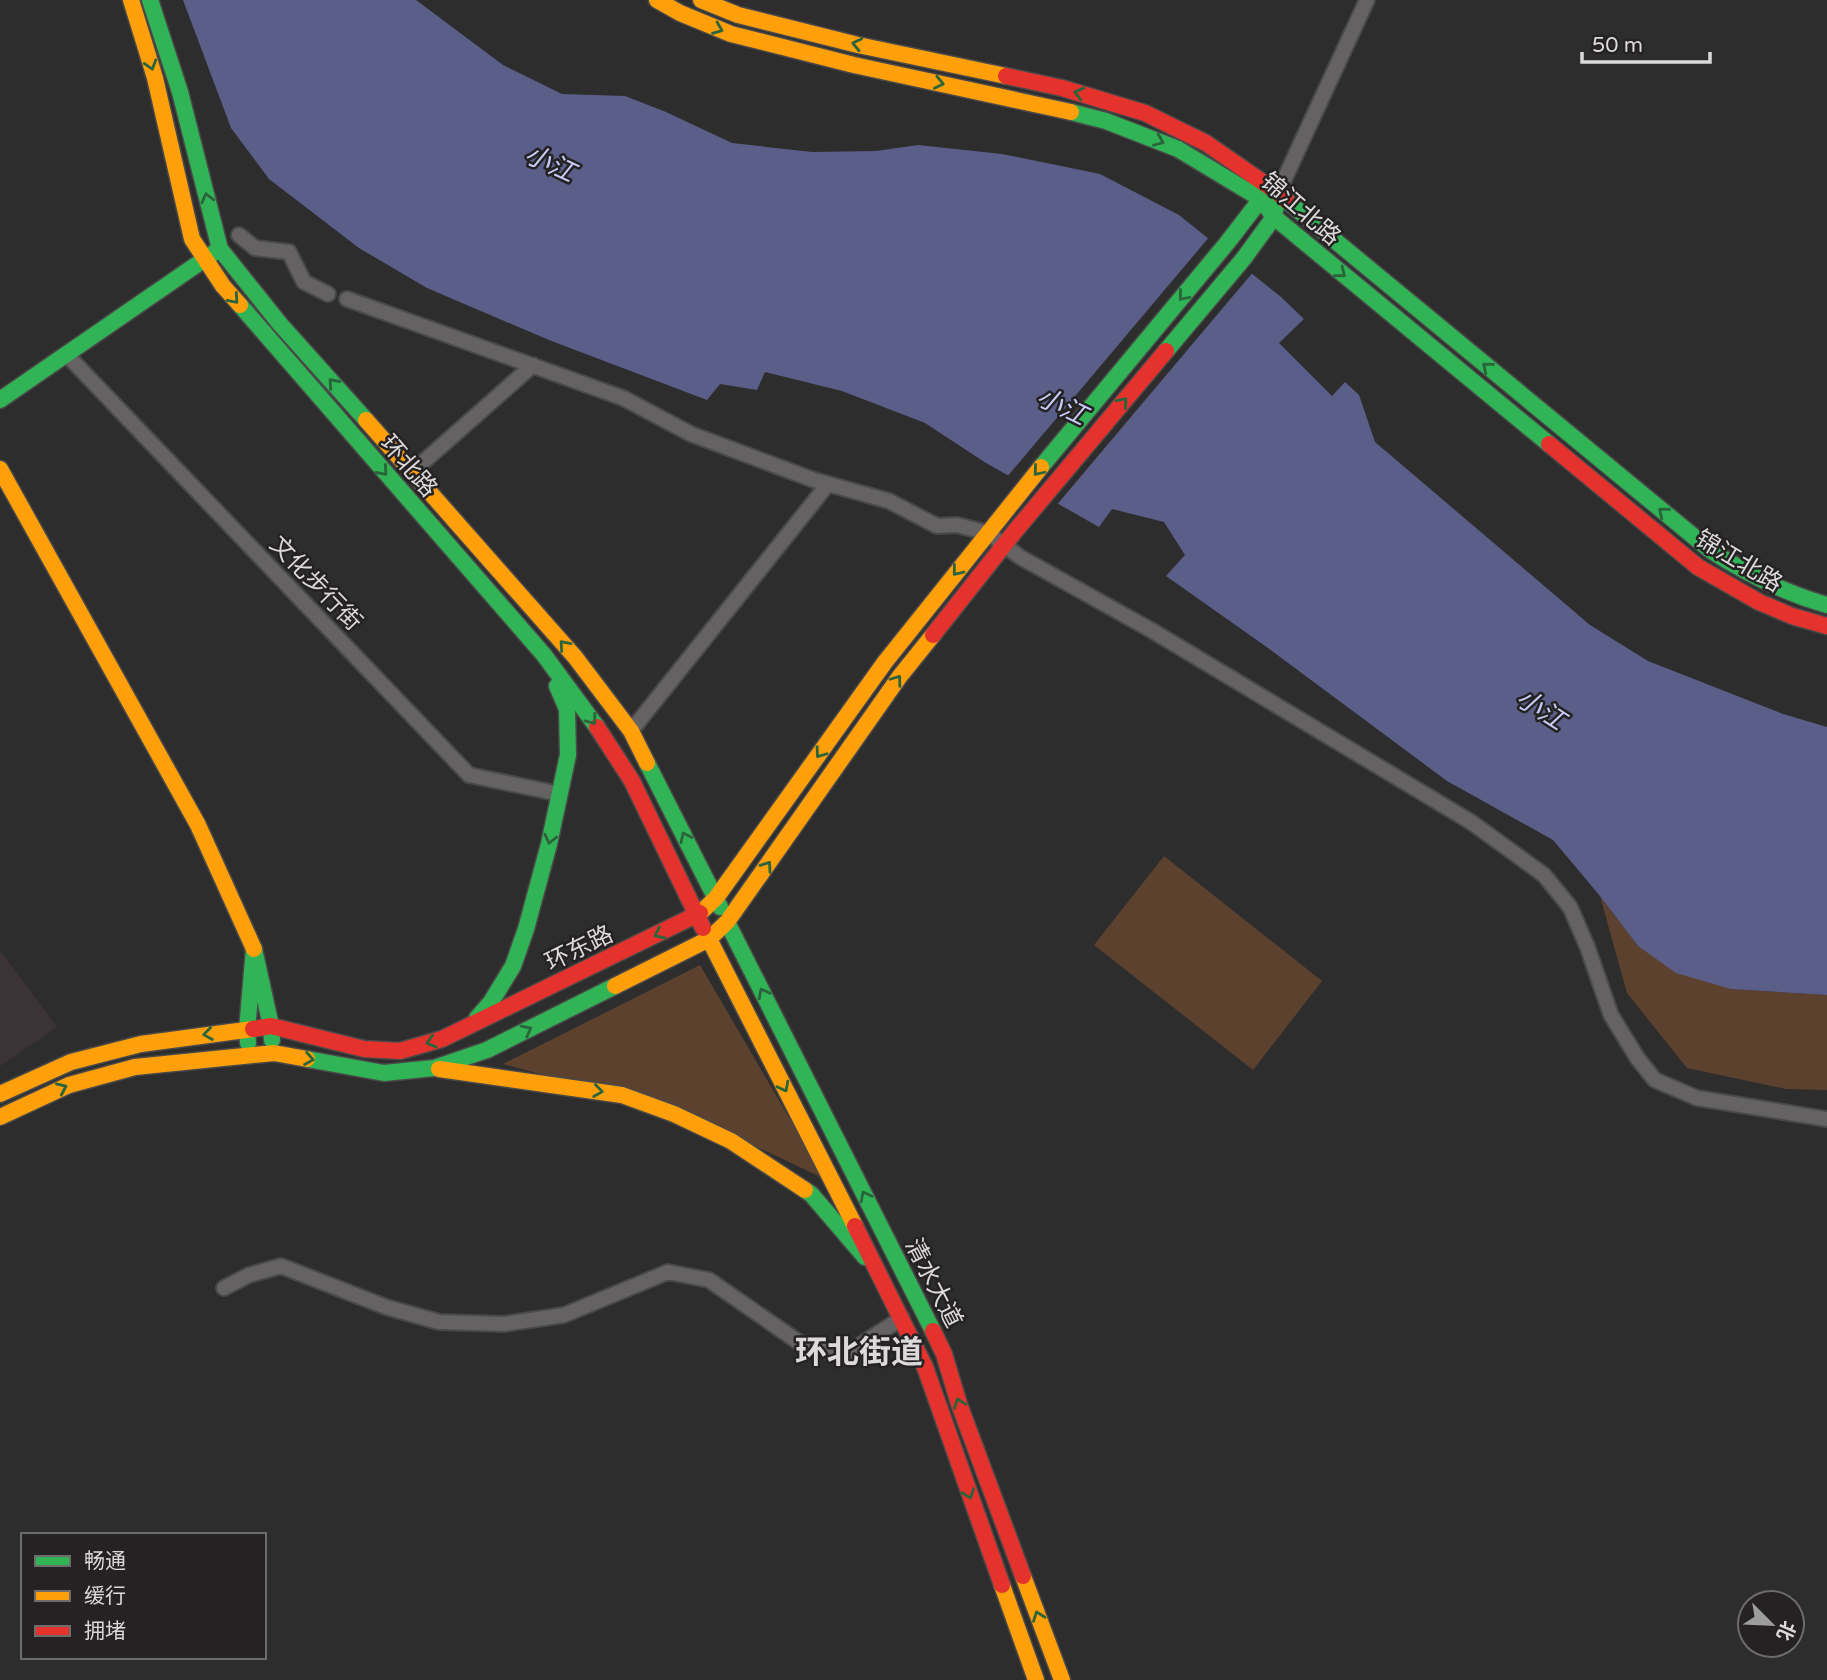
<svg xmlns="http://www.w3.org/2000/svg" width="1827" height="1680" font-family="'Varela Round','Noto Sans SC',sans-serif">
<rect width="100%" height="100%" fill="#2e2d2d"/>
<path fill="#3b3336" d="M0,950L57,1027L0,1066Z"/>
<path fill="#5c412f" d="M1164,856L1322,981L1253,1070L1094,945Z
M1600,896L1638,946L1731,989L1827,995V1090L1786,1089L1687,1068L1627,993Z
M700,965L825,1179L689,1115L503,1064Z"/>
<path fill="#5b5e88" d="M183,0H416L503,65L562,94L625,96L666,112L732,143L812,152L876,151L918,145L1002,154L1100,174L1179,215L1281,297L1304,319L1279,343L1332,396L1345,382L1359,395L1375,442L1590,625L1648,661L1783,714L1827,727V995L1731,989L1676,973L1638,946L1600,896L1553,840L1447,781L1268,648L1166,576L1185,555L1164,522L1112,509L1099,527L986,463L925,423L842,391L765,372L757,390L720,384L707,400L549,340L427,288L359,248L269,179L231,128Z"/>
<path fill="#2e2d2d" d="M1210,236L1254,271L1055,507L1006,478Z"/>
<g fill="none" stroke-linecap="round" stroke-linejoin="round">
<defs>
<path id="street" d="M1278,193L1367,0
M239,235L255,248L289,252L304,282L328,294
M347,299L623,398L691,434L814,480L889,501L937,526L957,525L988,533L1020,557L1151,630L1471,822L1544,875L1570,907L1587,946L1611,1015L1638,1059L1655,1080L1697,1098L1827,1119
M67,355L469,775L560,794
M412,472L533,365
M631,731L828,484
M224,1288L249,1275L281,1266L386,1307L439,1322L504,1324L564,1315L668,1272L709,1280L800,1343L843,1356L902,1318"/>
<path id="fast" d="M150,0L180,92L220,249L280,324L366,420
M1071,112L1106,121L1178,149L1261,199L1274,217L1549,444
M1287,201L1710,550C1747,574 1785,593 1827,605
M240,305L544,655L597,727
M0,400L215,252
M1041,467L1227,243L1261,199L1278,193L1274,217L1244,258L1166,351
M647,763L720,907
M727,922L933,1331
M477,1018L491,1002L513,966L526,929L549,844L568,755L567,709L557,686
M248,1043L247,1030L254,949L271,1026L272,1040
M307,1059L384,1073L434,1068L487,1050L615,986
M805,1190L811,1194L865,1257"/>
<path id="slow" d="M131,0L155,78L192,239L223,286L240,305
M657,0L680,13L731,34L854,65L1071,112
M701,0L738,15L858,45L1006,76
M366,420L575,657L631,731L647,763
M0,469L198,825L254,949
M700,913L716,898L885,662L1041,467
M709,939L855,1226
M615,986L709,939L727,922L900,676L933,635
M439,1069L622,1095L674,1114L731,1141L805,1190
M0,1094L71,1062L141,1044L253,1029
M0,1117L69,1085L135,1067L274,1053L307,1059
M1023,1576L1062,1680
M1002,1585L1036,1680"/>
<path id="jam" d="M1006,76L1062,88L1145,113L1206,143L1278,193L1287,201
M1549,444L1698,567L1759,602L1792,616L1827,626
M933,635L1016,530L1166,351
M597,727L632,781L703,928
M253,1029L271,1026L364,1049L400,1051L442,1039L700,913
M855,1226L925,1367L1002,1585
M933,1331L944,1354L959,1404L1023,1576"/>
</defs>
<use href="#street" stroke="#4a4949" stroke-width="18"/>
<use href="#fast" stroke="#4a4949" stroke-width="19"/>
<use href="#slow" stroke="#4a4949" stroke-width="19"/>
<use href="#jam" stroke="#4a4949" stroke-width="19"/>
<use href="#street" stroke="#646263" stroke-width="14"/>
<use href="#fast" stroke="#30b455" stroke-width="16"/>
<use href="#slow" stroke="#ff9f0a" stroke-width="16"/>
<use href="#jam" stroke="#e5322d" stroke-width="16"/>
</g>
<defs><path id="oneway-chevron" d="M-2-3.5L2.5 0L-2 3.5" fill="none" stroke-width="1.6" stroke-linecap="round" stroke-linejoin="round" transform="scale(1.75)"/></defs>
<g stroke="#2a643a">
<use href="#oneway-chevron" transform="translate(718 29) rotate(22)"/>
<use href="#oneway-chevron" transform="translate(857 44) rotate(-167)"/>
<use href="#oneway-chevron" transform="translate(151 65) rotate(73)"/>
<use href="#oneway-chevron" transform="translate(939 83) rotate(12)"/>
<use href="#oneway-chevron" transform="translate(1079 93) rotate(-165)"/>
<use href="#oneway-chevron" transform="translate(1159 141) rotate(23)"/>
<use href="#oneway-chevron" transform="translate(207 198) rotate(-104)"/>
<use href="#oneway-chevron" transform="translate(1341 273) rotate(39)"/>
<use href="#oneway-chevron" transform="translate(1183 296) rotate(130)"/>
<use href="#oneway-chevron" transform="translate(234 299) rotate(49)"/>
<use href="#oneway-chevron" transform="translate(1487 367) rotate(-141)"/>
<use href="#oneway-chevron" transform="translate(333 383) rotate(-132)"/>
<use href="#oneway-chevron" transform="translate(1123 402) rotate(-50)"/>
<use href="#oneway-chevron" transform="translate(383 471) rotate(49)"/>
<use href="#oneway-chevron" transform="translate(1038 471) rotate(130)"/>
<use href="#oneway-chevron" transform="translate(1663 512) rotate(-141)"/>
<use href="#oneway-chevron" transform="translate(957 571) rotate(129)"/>
<use href="#oneway-chevron" transform="translate(564 645) rotate(-131)"/>
<use href="#oneway-chevron" transform="translate(897 680) rotate(-54)"/>
<use href="#oneway-chevron" transform="translate(592 720) rotate(53)"/>
<use href="#oneway-chevron" transform="translate(820 753) rotate(126)"/>
<use href="#oneway-chevron" transform="translate(685 837) rotate(-116)"/>
<use href="#oneway-chevron" transform="translate(550 839) rotate(103)"/>
<use href="#oneway-chevron" transform="translate(767 866) rotate(-55)"/>
<use href="#oneway-chevron" transform="translate(659 934) rotate(154)"/>
<use href="#oneway-chevron" transform="translate(763 993) rotate(-117)"/>
<use href="#oneway-chevron" transform="translate(527 1030) rotate(-27)"/>
<use href="#oneway-chevron" transform="translate(208 1034) rotate(172)"/>
<use href="#oneway-chevron" transform="translate(431 1042) rotate(164)"/>
<use href="#oneway-chevron" transform="translate(309 1059) rotate(10)"/>
<use href="#oneway-chevron" transform="translate(784 1087) rotate(63)"/>
<use href="#oneway-chevron" transform="translate(62 1088) rotate(-24)"/>
<use href="#oneway-chevron" transform="translate(598 1091) rotate(8)"/>
<use href="#oneway-chevron" transform="translate(865 1196) rotate(-117)"/>
<use href="#oneway-chevron" transform="translate(959 1403) rotate(-109)"/>
<use href="#oneway-chevron" transform="translate(969 1494) rotate(70)"/>
<use href="#oneway-chevron" transform="translate(1038 1616) rotate(-110)"/>
</g>
<g text-anchor="middle" stroke-width="5" stroke-linejoin="round" paint-order="stroke">
<g font-size="24" fill="#dbd9da" stroke="#252223">
<text transform="translate(1301 209) rotate(41)" y="8">锦江北路</text>
<text transform="translate(409 466) rotate(49)" y="8">环北路</text>
<text transform="translate(1739 561) rotate(31)" y="8">锦江北路</text>
<text transform="translate(316 583) rotate(46)" y="8">文化步行街</text>
<text transform="translate(579 948) rotate(-26)" y="8">环东路</text>
<text transform="translate(934 1283) rotate(63)" y="8">清水大道</text>
</g>
<g font-size="26" font-style="italic" fill="#c7ccf8" stroke="#252223">
<text transform="translate(550 163) rotate(25)" y="9">小江</text>
<text transform="translate(1062 406) rotate(26)" y="9">小江</text>
<text transform="translate(1541 709) rotate(33)" y="9">小江</text>
</g>
<g font-size="32" font-weight="bold" fill="#dbd9da" stroke="#252223">
<text x="859" y="1363">环北街道</text>
</g>
</g>
<rect x="21" y="1533" width="245" height="126" fill="#252223" stroke="#6e6b6c" stroke-width="2"/>
<rect x="35" y="1556" width="35" height="10" fill="#30b455" stroke="#6e6b6c" stroke-width="2"/>
<text x="84" y="1568" font-size="21" fill="#dbd9da">畅通</text>
<rect x="35" y="1591" width="35" height="10" fill="#ff9f0a" stroke="#6e6b6c" stroke-width="2"/>
<text x="84" y="1603" font-size="21" fill="#dbd9da">缓行</text>
<rect x="35" y="1626" width="35" height="10" fill="#e5322d" stroke="#6e6b6c" stroke-width="2"/>
<text x="84" y="1638" font-size="21" fill="#dbd9da">拥堵</text>
<g transform="translate(1771 1624) rotate(114)"><circle r="33" fill="#252223" stroke="#6e6b6c" stroke-width="2"/>
<path d="M0-5L12 26L0 18L-12 26Z" fill="#9e9d9d"/>
<text y="-10" font-size="19" font-weight="bold" text-anchor="middle" fill="#dbd9da">北</text>
</g>
<path d="M1582 52v10h128v-10" fill="none" stroke="#dbd9da" stroke-width="3.5"/>
<text x="1592" y="52" font-size="21" fill="#dbd9da" stroke="#252223" stroke-width="5" paint-order="stroke">50 m</text>
</svg>
